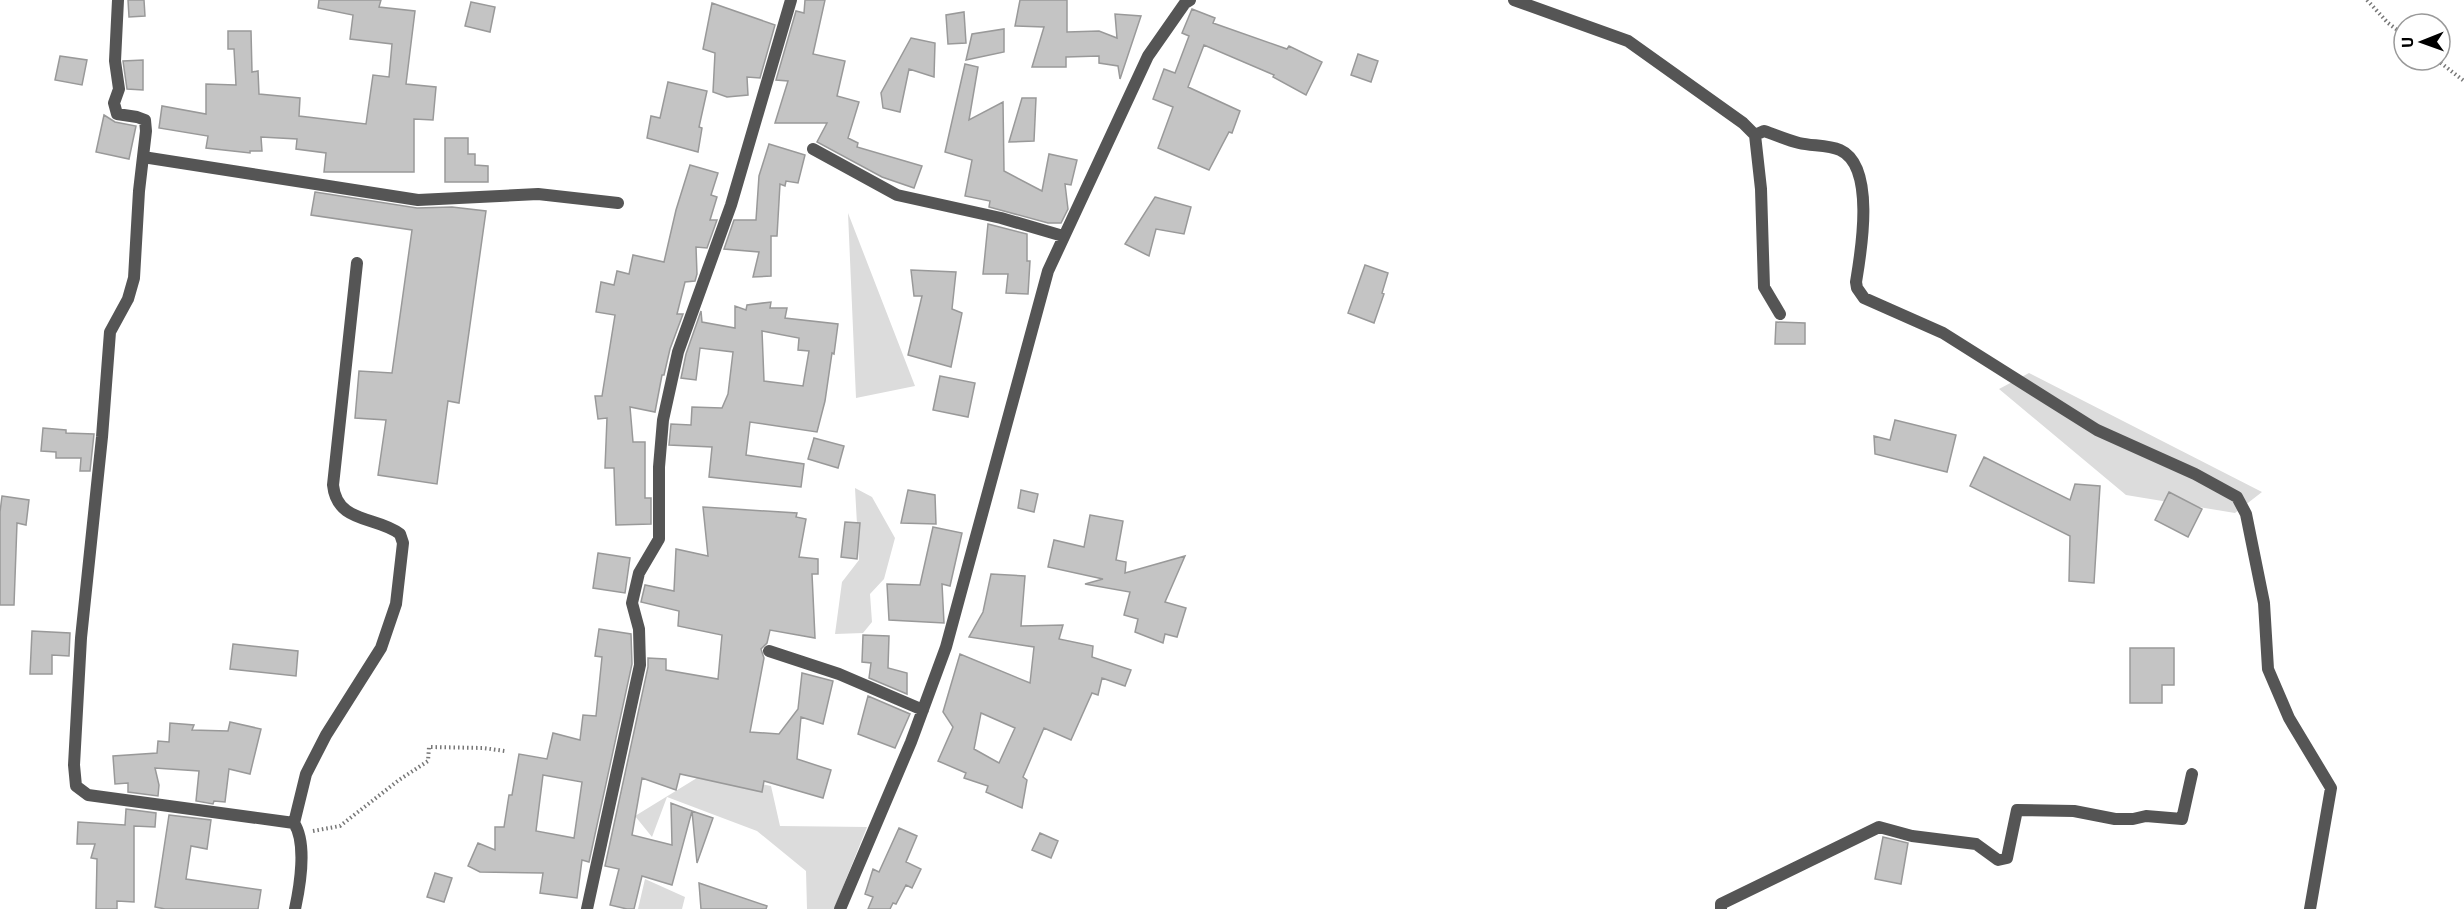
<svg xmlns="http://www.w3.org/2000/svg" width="2464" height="909" font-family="'Exo 2',sans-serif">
<rect width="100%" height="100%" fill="#fff"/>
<path fill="#dcdcdc" d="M848,213L915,386L856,398Z
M2029,373L2262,492L2235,513L2126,495L1999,389Z
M855,488L872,497L895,538L884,579L870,594L872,622L863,633L835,634L842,582L859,560Z
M705,773L771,786L780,826L867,827L834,909H807L806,871L757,831L667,797L652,837L635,816Z
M645,879L685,897L682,909H638Z"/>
<path fill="#c4c4c4" stroke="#999" stroke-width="1.5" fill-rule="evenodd" d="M128,0H144L145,16L129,17Z
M319,0H381L379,7L415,11L406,84L436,87L433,120L414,119V172H324L326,153L296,149L297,139L261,137L262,151H250V153L206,148L208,136L159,128L162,106L206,114V84L236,85L234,49H228V31H251L252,72L258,71L259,94L300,98L299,116L366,124L373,75L389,77L392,44L350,39L353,15L318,8Z
M805,0H825L813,54L845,61L837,96L859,102L848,138L858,143L857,147L922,166L914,188L882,177L817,142L827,123H775L788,81L776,80L796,11L804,13Z
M1020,0H1067V32L1099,31L1117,38L1115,14L1141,16L1120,79L1118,66L1099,63V56L1066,57V67H1032L1044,27L1015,26Z
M471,2L495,7L490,32L465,26Z
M712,3L775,25L760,78L747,77L748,95L727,97L713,92L715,53L703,49Z
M1192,9L1215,18L1213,23L1287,49L1289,46L1322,62L1306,95L1273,77L1274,75L1204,45L1188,87L1240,111L1232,133L1229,132L1209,170L1158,148L1173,107L1153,99L1164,69L1175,73L1189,36L1182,33Z
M964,12L966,43L948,44L946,15Z
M1004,29V52L966,60L972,34Z
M911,38L935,43L934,77L909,69L900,112L883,108L881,93Z
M1358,54L1378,61L1371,82L1351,75Z
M60,56L87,60L82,85L55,80Z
M143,60V90L127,89L123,61Z
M965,64L978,67L969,120L1003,102L1004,171L1042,191L1049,154L1077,160L1071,185L1065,184L1068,209L1061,223H1048L989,207L990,201L965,196L972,160L945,152Z
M668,82L707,91L699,127L702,128L698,152L647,138L651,116L660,118Z
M1022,98H1036L1034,141L1009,142Z
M104,115L115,122L136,126L129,159L96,152Z
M445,138H468V154H475V165L488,166V182H445Z
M769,144L805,155L798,183L786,181L785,186L780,184L777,236H771V276L753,277L759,252L724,249L734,220H756L759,176Z
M690,165L718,173L711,195L717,197L710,220H717L707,248L696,247L697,274L695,281L685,282L677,314H683L670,349L664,375H662L655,412L630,407L633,442H645V498H651V524L616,525L614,468H605L607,418L598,419L595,396H602L615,315L596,312L601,282L614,285L617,271L629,274L633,255L664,262L676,210Z
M315,192L417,208L452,207L486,211L459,403L448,401L437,484L378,475L386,420L355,418L359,371L392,373L412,230L311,215Z
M1155,197L1191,207L1184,234L1156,229L1149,256L1125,244Z
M988,224L1027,234V261H1030L1028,294L1006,293L1008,274H983Z
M1365,265L1388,273L1382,293L1384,294L1374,323L1348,313Z
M911,270L956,272L952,309L962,313L951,367L908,355L922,296H914Z
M771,302L770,308H787L785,318L838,324L834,354L832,353L825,401L817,432L750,422L746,455L804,464L801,487L709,477L712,447L669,445L671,424L691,425L692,407L722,408L728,394L733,352L700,348L696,380L681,378L686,354L701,311L702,322L735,328V306L746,310L747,305ZM762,331L799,338L798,350L809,351L803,386L764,381Z
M1776,322L1805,323V344H1775Z
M940,376L975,383L968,417L933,410Z
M1895,420L1956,435L1947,472L1875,454L1874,436L1890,440Z
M43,428L66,430V433L94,434L90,471H80L81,458H56V452L41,451Z
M814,438L844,446L838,468L808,459Z
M1984,457L2070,500L2075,484L2100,486L2094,583L2069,581L2070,536L1970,486Z
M908,490L935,495L936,524L901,523Z
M1021,490L1038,494L1034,512L1018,508Z
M2169,492L2202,509L2188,537L2155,520Z
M2,496L29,500L26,525L17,523L14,605H0V512Z
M703,507L797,513L796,517L806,519L799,557L818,559V574H812L815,638L770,630L767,643L761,649L764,658L750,732L779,734L798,709L802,673L833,681L823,724L801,717L797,759L831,770L823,798L764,781L762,792L680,774L676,790L642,778L632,835L672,845L671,803L692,811L672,885L642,876L634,909H627L610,905L619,869L605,866L648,667V658L666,659V670L718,679L722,635L678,626L679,611L641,602L645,585L674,591L676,549L708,556Z
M1090,515L1123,521L1116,560L1126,562L1125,573L1185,556L1165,602L1186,608L1177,637L1165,634L1163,643L1135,632L1138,619L1124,615L1130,592L1085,584L1103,579L1048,567L1054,540L1084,547Z
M845,522L860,523L857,559L841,557Z
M933,527L962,533L950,586L942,584L944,623L889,620L887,584L920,585Z
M598,553L630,558L625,593L593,588Z
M991,574L1025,576L1021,626L1063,625L1059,639L1093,646L1092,657L1131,670L1125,686L1102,678L1098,695L1092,693L1071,740L1044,728L1023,777L1027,780L1022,808L986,792L988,786L964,778L966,773L938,761L953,727L943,712L960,654L1030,683L1034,647L969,637L983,612ZM981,713L1015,728L999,763L974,749Z
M599,629L631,634L632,664L589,862L582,860L577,898L540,893L543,873L480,872L468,866L478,843L495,850V827H504L509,795H512L519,754L547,759L553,733L580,740L583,715L596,716L602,657L595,656ZM543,775L582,782L574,838L536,831Z
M32,631L70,633L69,656L52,655V674H30Z
M863,635L889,636L888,668L907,673V694L869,678L871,663L862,662Z
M233,644L298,651L296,676L230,669Z
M2130,648H2174V685H2162V703H2130Z
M868,696L910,714L895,748L858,734Z
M230,722L261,729L250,774L229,769L225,802L214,801L213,804L196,801L199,771L155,768L159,785L158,796L128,792V783L115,784L113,756L157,753L158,741L169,742L170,723L194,725L192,730L228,731Z
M126,809L156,813L155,827L134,826V902L117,901V909H96L97,859L91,858L95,844H77L78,822L125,825Z
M692,811L713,818L697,863Z
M169,815L211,820L207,849L191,846L186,879L261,890L258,909H165L155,907Z
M899,828L917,836L906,862L921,869L912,888L906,885L896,904L893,903L890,909H868L873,897L865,894L873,869L879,872Z
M1040,833L1058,841L1051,858L1032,850Z
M1883,837L1908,843L1901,884L1875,879Z
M435,873L452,878L444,902L427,897Z
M699,883L767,906L766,909H701Z"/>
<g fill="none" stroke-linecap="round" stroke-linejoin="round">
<path stroke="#777" stroke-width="4" stroke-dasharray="1.5 3" stroke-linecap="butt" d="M2367,0L2388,23L2404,35
M2437,60L2464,81
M313,831L340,826L399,780L428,761L429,747L483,748L505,751"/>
<path stroke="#555" stroke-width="12" d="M118,0L115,61L119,89L114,103L117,114L137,117L145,120L146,131L139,191L134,278L128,299L110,332L102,437L81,638L74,765L76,786L88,795L294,823C307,843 300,886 295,909
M1514,0L1628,41L1743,123L1755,135L1761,189L1764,287L1780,314
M1755,135L1764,131C1776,135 1787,140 1799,143C1812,146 1828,145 1840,150C1876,166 1861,252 1856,282L1857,288L1864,298L1943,333L2097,430L2195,474L2237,497L2246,514L2264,603L2268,669L2289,718L2331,788L2310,909
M813,149L897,195L1001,218L1063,236
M143,157L418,200L538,194L618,203
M769,651L839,674L923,710
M294,823L306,774L326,735L381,648L396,604L403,543L400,534C377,516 337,524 333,485L357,263
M587,909L640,665L639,629L632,603L639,573L659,539V467L663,420L678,352L731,205L791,0
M840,909L911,742L946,647L1048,271L1148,56L1185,3L1190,0
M1721,909V904L1879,827L1912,836L1976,844L1998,860L2007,858L2017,810L2074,811L2115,819H2133L2146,816L2182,819L2192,774"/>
</g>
<g transform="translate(2422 42) rotate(269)"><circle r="28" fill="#ffffff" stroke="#999999" stroke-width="1.5"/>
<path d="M0-4.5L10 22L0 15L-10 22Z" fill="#000000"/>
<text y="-9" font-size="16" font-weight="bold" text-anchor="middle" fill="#000000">U</text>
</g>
</svg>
